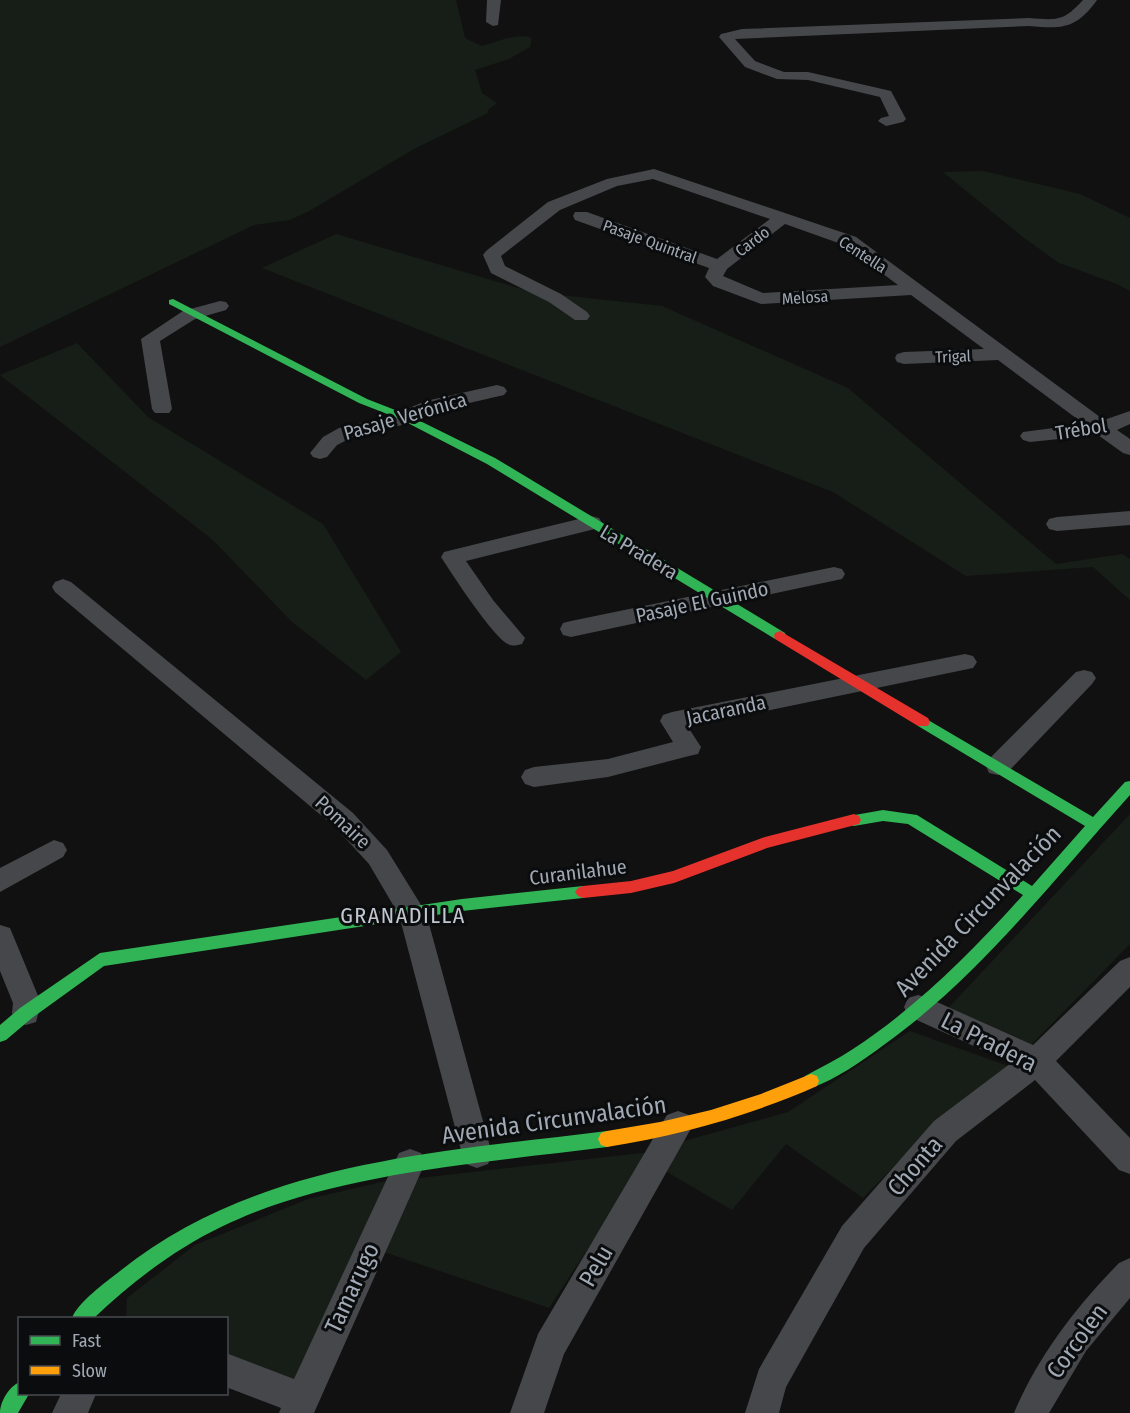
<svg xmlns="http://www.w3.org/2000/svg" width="1130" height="1413" font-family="'Fira Sans Condensed',sans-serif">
<rect width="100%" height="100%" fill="#111"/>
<path fill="#171e17" d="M0,0H456L465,38L482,46C497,42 518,32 532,38L530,47L509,59L475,70L482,93L497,103L488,110V113L414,149L311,210L290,220L254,225L0,347Z
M983,171L1080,194L1130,218V291L1117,284L1059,263L1024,238L943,172Z
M336,234L532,292L662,306L848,388L1056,564L1122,554L1130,559V600L1093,567L966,576L833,492L262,268Z
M77,343L148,417L323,524L401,652L366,680L292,622L213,540L0,375Z
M1130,814V944L1024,1052L939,1018Z
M910,1031L1011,1067L941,1118L863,1198L786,1144L732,1210L662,1169L684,1141L788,1112Z
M651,1152L549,1308L378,1250L411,1179Z
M395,1179L298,1385L227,1357L226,1318H126L127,1298L195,1245L308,1199Z"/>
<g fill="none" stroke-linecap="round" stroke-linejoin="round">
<path fill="#45474a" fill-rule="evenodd" d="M487,0H501L498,25L493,26L486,22Z
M1083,0H1097C1076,29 1063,29 1029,26L735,39L755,61L784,72H808L891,91L906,119L903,122L886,126L878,121L881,118L889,116L880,97L808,80L777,79L745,67L719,37L721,34L742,29L1029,18C1057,20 1063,22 1083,0Z
M654,169L856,237L1104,420L1130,411V424L1117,430L1130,439V455L1123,453L1098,435L1030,442L1023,440L1020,436L1023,432L1084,424L998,360L904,364L897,362L895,358L897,354L904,352L984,349L911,295L761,304L713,286L705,277L709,268L575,220L573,216L575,212H587L717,259L770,219L653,179L617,186L560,210L501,256L505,266L561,294L587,312L590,316L587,320H575L549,302L491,273L483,255L486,251L548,202L607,179ZM785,224L844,245L898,285L763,293L723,276L727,269Z
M220,301L226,302L229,306L226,310L195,319L160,341L172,409L169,413H155L152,409L141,339L183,311Z
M497,385L504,387L507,391L504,395L439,410L402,425L353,437L337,445L327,457L320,459L313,457L310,453L323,437L339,428L389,416L426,401Z
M1130,511V525L1057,531L1049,529L1046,524L1049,519L1057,517Z
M591,516L599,518L602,523L599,528L466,561L493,600L525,638L522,644C517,645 513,647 508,644C493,637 452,574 441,557L444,552L452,550Z
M834,567L842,569L845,574L842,579L571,637L563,635L560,629L563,623L571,621Z
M63,579L71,582L353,813L387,850L426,913L492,1154L488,1164L477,1168L466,1164L462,1154L399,915L369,864L335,827L55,592L52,587L55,582Z
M965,654L973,656L977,662L973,668L688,727L701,747L698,754L689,756L608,777L534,787L525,784L521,777L525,770L534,767L608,759L673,742L660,721L663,715L672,712Z
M1084,670L1092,672L1096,678L1092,684L1007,773L998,775L989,773L986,766L989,759L1076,672Z
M54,840L63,843L67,850L63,857L0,892V868Z
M0,925L10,928L41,1003L36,1022L26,1025L16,1022L12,1013L13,1003L0,971Z
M1130,957V987L1056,1061L1130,1138V1174L1119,1170L1035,1080L956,1141L864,1248L786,1387L779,1413H745L759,1369L842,1226L934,1121L1011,1063L908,1016L904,1007L908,998L918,995L928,998L1033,1045L1120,961Z
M678,1111L689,1115L693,1125L564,1354L544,1413H510L538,1334L667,1115Z
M410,1149L421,1153L425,1163L314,1413H279L281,1408L226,1387V1353L294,1379L399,1153Z
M1130,1258V1298L1086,1351L1049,1413H1014C1038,1356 1076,1307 1119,1263Z
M61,1394H96L88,1413H52Z"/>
<path fill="#30b455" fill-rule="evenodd" d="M173,299L367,399L408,415L495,458L785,633L786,636L785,639H775L487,464L400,419L359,403L169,304V300Z
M923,717L1093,817L1125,782L1130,781V795C1052,881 980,976 885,1044C862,1061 837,1079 811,1088L805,1086L803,1081L805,1076C821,1067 838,1059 853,1049C917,1007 972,952 1023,895L908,824L883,821L854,826L849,824L847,820L849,816L883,810L917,815L1032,886L1085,826L918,726L916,722Z
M583,886L588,888L591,892L588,896L583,898L462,911L104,966L32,1018L6,1040L0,1042V1025L20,1008L100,953L462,899Z
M607,1131L613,1133L616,1139L613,1145L607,1147C485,1163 334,1172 223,1226C175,1249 133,1281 94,1318H72C78,1302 106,1282 120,1271C256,1161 441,1152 607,1131Z
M20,1382V1394H29L18,1413H0C0,1402 9,1386 20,1382Z"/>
<path fill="#ff9f0a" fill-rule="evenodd" d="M811,1074L817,1076L819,1081L817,1086C749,1116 680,1135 607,1147L601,1145L598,1139L601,1133L607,1131L660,1122L711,1110L761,1094Z"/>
<path fill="#e5322d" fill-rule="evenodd" d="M780,631L928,718L930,722L928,726H918L775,639L774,636L775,633Z
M854,814L859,816L861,820L859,824L767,848L674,883L631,893L583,898L578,896L575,892L578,888L583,886L631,881L673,871L765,837Z"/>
</g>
<g text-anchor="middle" stroke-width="6" stroke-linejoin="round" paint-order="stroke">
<g font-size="16" fill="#a0a9b4" stroke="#0b0c0d">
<text transform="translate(650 241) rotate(20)" y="6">Pasaje Quintral</text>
<text transform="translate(752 241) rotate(-37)" y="6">Cardo</text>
<text transform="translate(863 254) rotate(33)" y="6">Centella</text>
<text transform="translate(805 297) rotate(-4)" y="6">Melosa</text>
<text transform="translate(953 356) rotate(-2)" y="6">Trigal</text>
</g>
<g font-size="20" fill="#a0a9b4" stroke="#0b0c0d">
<text transform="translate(405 416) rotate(-16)" y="7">Pasaje Verónica</text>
<text transform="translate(1081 429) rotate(-9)" y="7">Trébol</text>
<text transform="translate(639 552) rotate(31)" y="7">La Pradera</text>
<text transform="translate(702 602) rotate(-12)" y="7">Pasaje El Guindo</text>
<text transform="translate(726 710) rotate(-12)" y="7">Jacaranda</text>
<text transform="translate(343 822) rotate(43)" y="7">Pomaire</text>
<text transform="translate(578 872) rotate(-7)" y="7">Curanilahue</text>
</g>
<g font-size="22" letter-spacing="1.5" fill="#c1c7d0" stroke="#0b0c0d">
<text x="403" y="923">GRANADILLA</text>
</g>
<g font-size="24" fill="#a0a9b4" stroke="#0b0c0d">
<text transform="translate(978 911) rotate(-46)" y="8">Avenida Circunvalación</text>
<text transform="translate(989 1042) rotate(27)" y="8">La Pradera</text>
<text transform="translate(554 1120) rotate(-8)" y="8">Avenida Circunvalación</text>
<text transform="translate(915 1166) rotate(-49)" y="8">Chonta</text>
<text transform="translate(596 1266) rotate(-60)" y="8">Pelu</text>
<text transform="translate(352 1288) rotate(-65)" y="8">Tamarugo</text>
<text transform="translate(1077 1341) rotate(-54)" y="8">Corcolen</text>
</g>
</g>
<rect x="18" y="1317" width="210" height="78" fill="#0b0c0d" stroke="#474b50" stroke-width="1.5"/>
<rect x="30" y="1336" width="30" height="9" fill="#30b455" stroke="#474b50" stroke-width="1.5"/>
<text x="72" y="1347" font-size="18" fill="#a0a9b4">Fast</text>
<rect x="30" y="1366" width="30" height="9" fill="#ff9f0a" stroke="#474b50" stroke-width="1.5"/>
<text x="72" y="1377" font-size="18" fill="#a0a9b4">Slow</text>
</svg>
